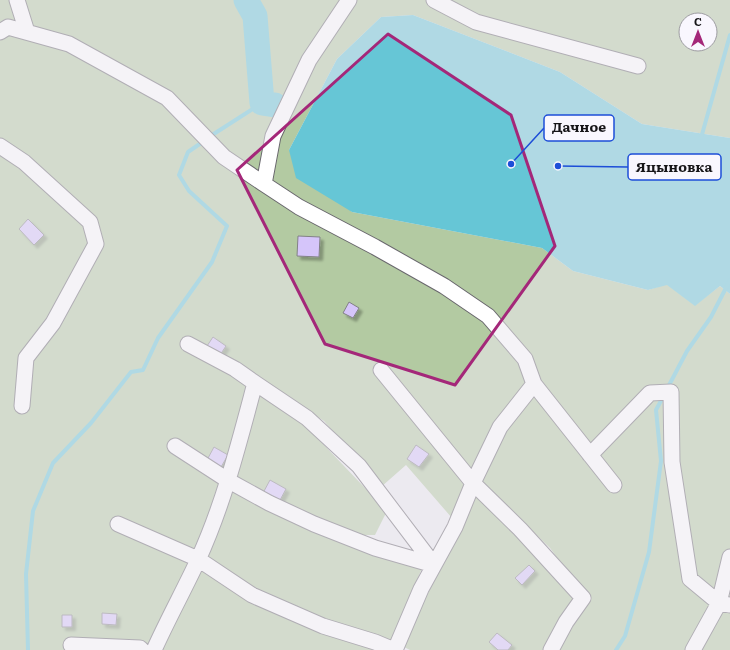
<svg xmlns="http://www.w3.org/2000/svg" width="730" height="650" font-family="Literata,serif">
<defs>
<filter id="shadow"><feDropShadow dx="3.5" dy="3.5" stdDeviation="1" flood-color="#0004"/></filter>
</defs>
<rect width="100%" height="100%" fill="#eceaf0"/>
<path fill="#b3caa2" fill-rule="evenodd" d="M0,0H730V138L642,124L560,72L413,15L381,17L337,59L289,150L352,212L542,248L573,271L648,290L667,284L695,305L720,286L730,294V650H559L588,600L550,548L479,480L452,518L406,465L381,487L324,421L251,373L246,385L228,464L193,554L148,650H0ZM686,20H710V44H686Z
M261,395L303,423L387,511L375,535H358L305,518L233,480L250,414Z
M233,488L422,568L391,642L323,621L255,592L206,558Z
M477,494L576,596L547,650H410L402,646Z
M199,568L375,650H159Z"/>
<path fill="#66c6d6" d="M413,15L560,72L642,124L730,138V294L720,286L695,306L667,285L648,290L573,271L542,248L352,212L296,178L289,150L337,59L381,17Z"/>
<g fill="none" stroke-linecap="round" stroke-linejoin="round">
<path stroke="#66c6d6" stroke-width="4" d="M209,137L262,103
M701,138L730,35
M667,389L687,351L711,317L730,280
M28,650L26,574L33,511L53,463L91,423L131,372L143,370L158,338L212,262L227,226L189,191L179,175L188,152L204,141
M616,650L625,636L649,552L661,461L656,410L663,397"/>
<path stroke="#66c6d6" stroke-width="25" d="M246,0L255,16L262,103L275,105"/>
</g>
<path fill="#d5c5fa" stroke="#828186" filter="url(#shadow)" d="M28,219L44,235L34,245L19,229Z
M298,236L320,237L319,257L297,256Z
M349,302L359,308L353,318L343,313Z
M213,337L226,346L220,355L207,346Z
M416,445L429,454L419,467L407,459Z
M214,447L228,455L221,467L207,460Z
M270,480L286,489L279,502L263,493Z
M529,565L535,571L522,585L515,578Z
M102,613L117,614L116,625L102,624Z
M62,615H72V627H62Z
M497,633L512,645L508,650H498L489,642Z"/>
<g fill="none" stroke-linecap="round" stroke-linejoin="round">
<defs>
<path id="minor" d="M17,0L27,32
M349,0L309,60L273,136L264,184L299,207L375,247L444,286L488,316L525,359L534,384L500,427L473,483L455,527L421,589L395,650
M434,0L476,22L638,66
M0,32L8,27L69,44L167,98L224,157L264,184
M0,146L24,162L90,222L96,244L53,323L26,358L22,406
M381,370L473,483L520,529L583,598L566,622L551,650
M255,383L307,418L359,466L434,565
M534,384L614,485
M175,446L229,481L269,503L314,524L375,548L434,565
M590,455L650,393L671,392L672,462L690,579L719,603L730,605
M118,524L198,559L252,595L323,626L375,642L394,650
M71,645L140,648L142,650
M154,650C168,619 184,590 198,560C224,503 239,443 255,383L235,369L188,344
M693,650L719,603L730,557"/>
</defs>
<use href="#minor" stroke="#69676d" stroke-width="17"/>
<use href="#minor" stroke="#fff" stroke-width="15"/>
</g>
<path d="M0 0H730V650H0ZM388,34L511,115L555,246L455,385L325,344L237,170Z" fill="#eceaf0" fill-opacity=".55" fill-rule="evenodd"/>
<path fill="none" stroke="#a42779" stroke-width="3" stroke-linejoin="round" d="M388,34L511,115L555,246L455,385L325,344L237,170Z"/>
<path fill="none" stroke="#1d4ed8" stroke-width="1.5" d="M511 164L544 128M558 166L628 167"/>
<g fill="#1d4ed8" stroke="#f9f7fe" stroke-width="1.5">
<circle cx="511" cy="164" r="4"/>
<circle cx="558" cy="166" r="4"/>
</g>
<g fill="#f9f7fe" stroke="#1d4ed8" stroke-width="1.5">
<rect x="544" y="115" width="70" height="26" rx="4"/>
<rect x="628" y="154" width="93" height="26" rx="4"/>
</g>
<g font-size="14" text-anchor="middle" font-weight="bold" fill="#161518">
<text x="579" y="132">Дачное</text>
<text x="674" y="172">Яцыновка</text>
</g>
<g transform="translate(698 32)"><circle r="19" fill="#f9f7fe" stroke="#9e9da2"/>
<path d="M0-3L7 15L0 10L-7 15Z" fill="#a42779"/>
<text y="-6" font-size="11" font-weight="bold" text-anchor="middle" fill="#161518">С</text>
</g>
</svg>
